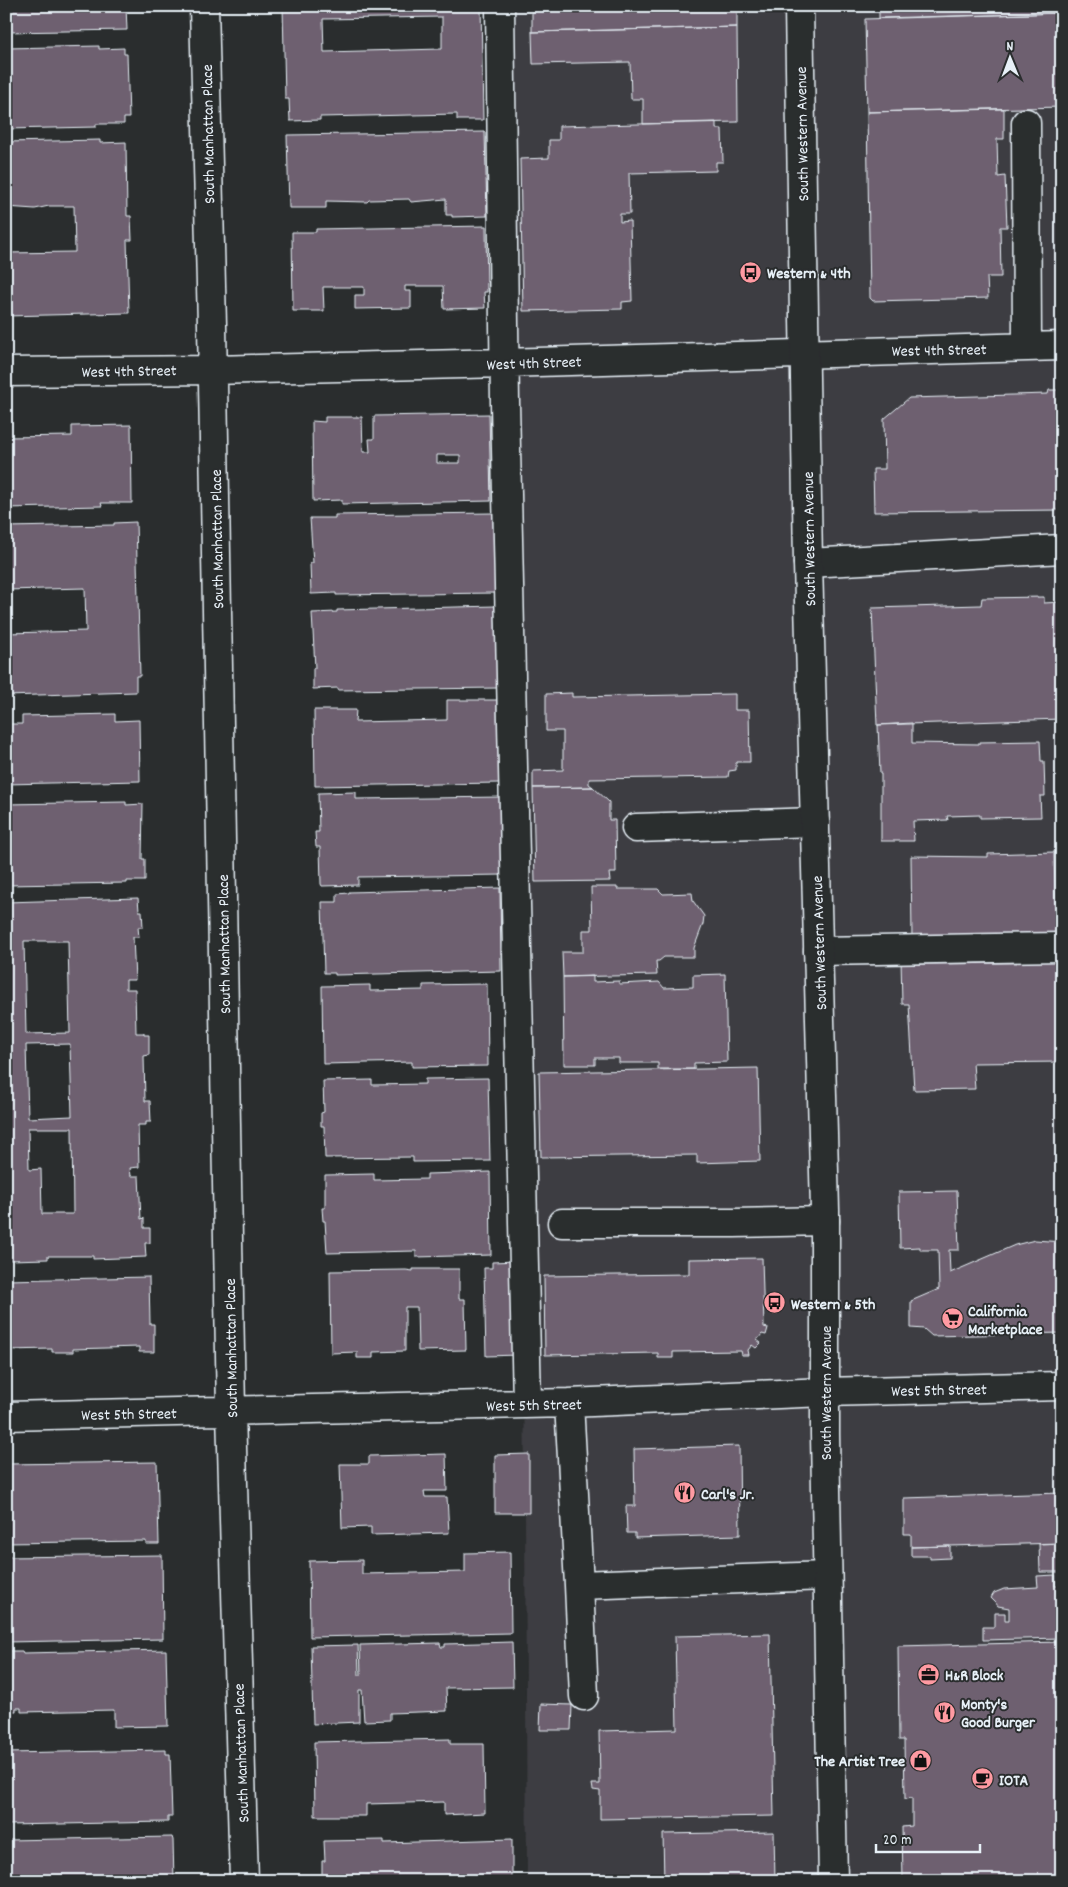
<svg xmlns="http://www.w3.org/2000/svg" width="1068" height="1887" font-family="Dekko,sans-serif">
<rect width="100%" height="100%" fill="#2a2d2e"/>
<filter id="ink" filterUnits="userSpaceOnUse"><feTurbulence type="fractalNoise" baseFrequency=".02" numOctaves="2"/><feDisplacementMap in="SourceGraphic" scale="10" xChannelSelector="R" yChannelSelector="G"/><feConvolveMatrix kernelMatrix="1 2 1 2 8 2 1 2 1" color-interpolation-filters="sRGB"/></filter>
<g filter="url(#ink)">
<path fill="#3e3d42" d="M510,6H1062V1881H527L519,395Z"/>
<path fill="#6e616f" stroke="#e8f1f8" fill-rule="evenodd" d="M6,6H126L127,30L6,32Z
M283,6H481L483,120H457V114L320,117V120L290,121L289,99H285ZM442,17V49L324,52L323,19Z
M532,6H737V27L532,32Z
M879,6H1062V13L879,18Z
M1062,13V107L867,112L865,19Z
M737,27L738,122L643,124V99H631L630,62L533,64L532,32Z
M99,46V49L124,48V54H127L129,118H124V124H96V127L6,129V48Z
M1004,109V139H997L998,177L1005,176L1007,227H1000L1001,277H987L988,298L873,301L870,298L867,112Z
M716,122V129H722L723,162H716V171L629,173L630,214H620V222L630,221L632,301L622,302V309L523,311L520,159L549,158V140H559V126Z
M485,132L487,216L452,217V215H446V199L411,202L409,199L369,200L367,202L326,201V208H289L287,135Z
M100,140V143L126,142L127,216H131L132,240H127L129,313L6,316V253L75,252L74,206H49L35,209L6,207V142Z
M486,226L487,292H484L485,308L444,309L443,286H405V291H411V308L355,309V295H364V287H323L324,311H293L292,232H316V229Z
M1049,390H1062V510L874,512L873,469H885L884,419L909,398L1048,394Z
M489,414L491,501L342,504V500L313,501L312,421L325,422V417H362L363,452H370L369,439H374V416ZM437,455H460V463H437Z
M131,425L132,503H101L102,506L6,508V437L72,436V426Z
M494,513L495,593L336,595V593L311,594L310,563H313L310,518H335V515Z
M136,522L140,676H136V692L6,696V633L86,631L85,588L6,590V527L114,525V523Z
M1044,597V603L1062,602V719L877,725L872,608L981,605L982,598Z
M496,606V610H498L499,644H496L497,656H499V681H497V688L338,690V688L313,689V668H315L312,613L337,612V610Z
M572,693V697L735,694V710H749L750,762H736V770L729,771L728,777L589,779V784L593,787L533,788V771L563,770V731H546V694Z
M447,700H497L499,783L315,786L314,710H356L355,722L447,720Z
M115,714V721L139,720L140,781L6,784V724H22V716Z
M912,723V743L979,744V742L1040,741L1041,761H1044L1045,796H1040L1041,817L980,818V815L947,816L948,820L913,821L914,841H881V774H880L878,725Z
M593,787L609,802V820H615L616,873H609L610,881L535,882L533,788Z
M356,792V799L503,797L504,875L358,877V885L322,886L321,884L320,847H316L315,832H319L318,793Z
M126,802V805L143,804L142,859H145V881H127V883L6,885V804Z
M1054,852L1056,935L989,937V934L960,935V937L912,938L911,856L988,857V854Z
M591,887H617V889H658L663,894L692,893L693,901L704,916L703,924L694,948V957H664L659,961H656L657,975L563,977L562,952H583V930H592Z
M500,888L501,971L335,975V973H324L322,902H337V894L349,893V892Z
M138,898L139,911H142L143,927H138L139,937H133L135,980H126V989H135L136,1033H144V1035H149V1055L144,1056L145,1101H150L151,1122H146V1125H138L139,1167L130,1168L131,1176H139L141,1219L144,1218V1228H150V1243H145L146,1257L93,1259V1256H48V1259L10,1260V1255H6V902ZM24,941H68L70,1033L26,1034ZM70,1044L72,1116L28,1118L26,1045ZM28,1128H72L73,1214H42L41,1169L29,1170Z
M1062,955V1062L973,1063L975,1089L914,1090L909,1004H902L901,959Z
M725,974L727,1062L694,1063V1069H658V1063H619V1058H595V1065H564L563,977L593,976V982L619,981V984L659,982L664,988L693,987V975Z
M487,984L488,1066L412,1067V1062L323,1064L322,986L370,985V991L423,990V985Z
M758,1068L760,1161L697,1163V1155L541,1157L539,1072Z
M488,1078L490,1161L413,1162V1157L325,1158L324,1126H321V1113L324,1112L323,1081L372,1080V1085L425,1084V1079Z
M490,1172L491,1255L416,1257V1251L327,1253L325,1221H323L322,1208H325V1175L374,1174V1180L427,1179V1174Z
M957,1191L959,1250H949L950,1273L1015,1245L1035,1240L1062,1242V1333L932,1336L924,1329L911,1328V1301L939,1289L938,1250H920V1247L900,1248L899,1192Z
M762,1258L764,1327L768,1328L766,1335L762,1334L757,1340L761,1343L756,1348L752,1345L748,1350L749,1355H742L741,1351L673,1352V1358H658V1353L545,1355L544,1276L689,1274V1259Z
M517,1261L518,1355L486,1356L484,1268H492V1262Z
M413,1269H459V1299H465L466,1350L418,1351L417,1307H405V1351L373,1352V1358H357V1352L331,1353L330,1271L406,1270L413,1271Z
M149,1277L150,1324H154V1352H139V1347L73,1349V1352H52V1349L6,1350V1280Z
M739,1446L740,1535L635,1538V1533H627L626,1506H635L634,1449Z
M446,1454L447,1491H424L425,1497H447L449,1533L371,1535V1527L342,1528L340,1464H369V1456Z
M529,1454V1513H495V1455Z
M157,1462L159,1544H146V1541L6,1543V1464Z
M1062,1493V1543L911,1547V1534H904V1498Z
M1062,1543V1572H1040L1039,1544Z
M950,1546V1558L930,1559V1556H911V1547Z
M510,1552L511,1633L310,1637L309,1561L362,1560V1574L465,1572V1553Z
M162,1555L163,1639L6,1642V1557Z
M1055,1575V1586H1062V1638L983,1640V1627H995V1613H1005V1621H1009V1608L998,1606L995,1602L991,1598L994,1593L1004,1589L1038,1587L1037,1576Z
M770,1634L774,1816L600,1819V1791L593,1790L592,1784H600L599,1731L677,1729L675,1636Z
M512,1642L513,1687L446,1688L447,1711L390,1713V1720L364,1721L362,1690H359V1722L313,1724L311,1646L358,1645L359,1675H361L360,1645L440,1643L441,1647H445V1644Z
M1062,1642V1881H903L902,1827L912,1826V1798L905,1799L904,1740H899L898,1646Z
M166,1650L168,1726L114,1727V1710L21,1712V1708H16V1711H12L13,1736L6,1737V1651H22L23,1653Z
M541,1704L572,1705L571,1730H540Z
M450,1739V1744H484L485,1813L444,1815V1802L366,1804V1816H315L314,1742Z
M166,1750V1754H170L172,1817H168V1822L6,1825V1753Z
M774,1832L775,1881H664L663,1834Z
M172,1837L173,1840L174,1881H6V1840Z
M512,1839V1881H323L322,1876V1861H325L324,1841L384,1840V1843Z"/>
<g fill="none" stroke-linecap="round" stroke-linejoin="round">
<defs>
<path id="minor" d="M204,6L212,325L231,1411L244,1881
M500,6L505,403L527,1404
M1026,123L1027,347
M6,372L213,370L504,363L1062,346
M808,563L1062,549
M636,828L815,822
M818,951L1062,947
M562,1223H734L825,1221
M569,1403L579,1585L827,1576
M6,1416L569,1403L825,1392L1062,1386
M579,1585L584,1696"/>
<path id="major" d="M799,6L808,563L825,1210V1434L833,1881"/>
</defs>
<use href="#minor" stroke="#e8f1f8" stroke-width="31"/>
<use href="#major" stroke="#e8f1f8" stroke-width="31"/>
<use href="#minor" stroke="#2a2d2e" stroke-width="28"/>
<use href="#major" stroke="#2a2d2e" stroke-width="28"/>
</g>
</g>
<defs>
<symbol id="bus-disc" viewBox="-11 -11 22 22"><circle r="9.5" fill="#ff9aa2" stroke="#2a2d2e"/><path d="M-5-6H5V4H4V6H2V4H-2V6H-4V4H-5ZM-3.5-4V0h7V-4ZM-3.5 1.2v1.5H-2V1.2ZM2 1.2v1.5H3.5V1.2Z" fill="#111"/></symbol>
<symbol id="supermarket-disc" viewBox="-11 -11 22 22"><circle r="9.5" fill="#ff9aa2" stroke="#2a2d2e"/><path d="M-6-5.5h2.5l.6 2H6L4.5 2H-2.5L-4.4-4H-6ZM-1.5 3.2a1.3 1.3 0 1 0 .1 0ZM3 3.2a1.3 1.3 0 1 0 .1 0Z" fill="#111"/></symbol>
<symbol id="restaurant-disc" viewBox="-11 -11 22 22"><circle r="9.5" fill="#ff9aa2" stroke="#2a2d2e"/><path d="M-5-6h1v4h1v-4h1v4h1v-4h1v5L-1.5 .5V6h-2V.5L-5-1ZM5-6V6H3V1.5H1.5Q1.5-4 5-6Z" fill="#111"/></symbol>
<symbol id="office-disc" viewBox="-11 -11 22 22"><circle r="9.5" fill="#ff9aa2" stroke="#2a2d2e"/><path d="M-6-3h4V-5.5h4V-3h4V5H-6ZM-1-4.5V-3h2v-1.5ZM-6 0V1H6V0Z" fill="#111"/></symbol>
<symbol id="shop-disc" viewBox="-11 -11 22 22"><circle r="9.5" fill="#ff9aa2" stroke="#2a2d2e"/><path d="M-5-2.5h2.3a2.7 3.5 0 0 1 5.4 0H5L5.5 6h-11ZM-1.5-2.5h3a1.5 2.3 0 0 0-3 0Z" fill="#111"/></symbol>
<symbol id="cafe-disc" viewBox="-11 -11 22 22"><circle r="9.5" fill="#ff9aa2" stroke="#2a2d2e"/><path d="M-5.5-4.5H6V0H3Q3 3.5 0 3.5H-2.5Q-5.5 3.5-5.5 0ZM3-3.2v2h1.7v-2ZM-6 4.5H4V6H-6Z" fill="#111"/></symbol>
</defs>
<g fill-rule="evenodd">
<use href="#bus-disc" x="738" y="260" width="25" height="25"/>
<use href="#bus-disc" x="762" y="1290" width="25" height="25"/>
<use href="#supermarket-disc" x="940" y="1306" width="25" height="25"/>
<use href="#restaurant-disc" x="672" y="1480" width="25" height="25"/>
<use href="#office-disc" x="916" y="1662" width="25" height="25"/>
<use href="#restaurant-disc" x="932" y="1700" width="25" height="25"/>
<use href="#shop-disc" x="908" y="1748" width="25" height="25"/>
<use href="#cafe-disc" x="970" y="1766" width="25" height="25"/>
</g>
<g text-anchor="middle" stroke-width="4" stroke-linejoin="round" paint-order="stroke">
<g font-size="16" fill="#e8f1f8" stroke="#2a2d2e">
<text transform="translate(207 134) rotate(-91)" y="6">South Manhattan Place</text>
<text transform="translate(801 134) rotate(-91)" y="6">South Western Avenue</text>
<text transform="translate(939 349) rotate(-1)" y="6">West 4th Street</text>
<text transform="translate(534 362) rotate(-2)" y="6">West 4th Street</text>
<text transform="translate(129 370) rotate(-1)" y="6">West 4th Street</text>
<text transform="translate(216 539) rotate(-91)" y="6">South Manhattan Place</text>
<text transform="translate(808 539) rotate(-91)" y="6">South Western Avenue</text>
<text transform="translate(818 943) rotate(-92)" y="6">South Western Avenue</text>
<text transform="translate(223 944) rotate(-91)" y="6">South Manhattan Place</text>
<text transform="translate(230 1348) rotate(-91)" y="6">South Manhattan Place</text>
<text transform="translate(939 1389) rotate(-1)" y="6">West 5th Street</text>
<text transform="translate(825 1393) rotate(-90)" y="6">South Western Avenue</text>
<text transform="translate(534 1404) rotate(-1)" y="6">West 5th Street</text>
<text transform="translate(129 1413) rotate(-1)" y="6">West 5th Street</text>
<text transform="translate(240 1753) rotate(-92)" y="6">South Manhattan Place</text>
</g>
<g font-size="16" font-weight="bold" fill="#e8f1f8" stroke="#2a2d2e" text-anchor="start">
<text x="767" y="278">Western &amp; 4th</text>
<text x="791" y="1309">Western &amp; 5th</text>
<text x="968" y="1316">California<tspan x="968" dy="18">Marketplace</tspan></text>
<text x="701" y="1499">Carl's Jr.</text>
<text x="945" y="1680">H&amp;R Block</text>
<text x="961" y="1709">Monty's<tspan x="961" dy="18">Good Burger</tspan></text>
<text x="905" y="1766" text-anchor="end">The Artist Tree</text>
<text x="999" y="1785">IOTA</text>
</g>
</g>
<rect width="1068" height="1887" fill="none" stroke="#2a2d2e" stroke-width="25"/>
<rect x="12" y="12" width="1043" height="1862" fill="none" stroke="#e8f1f8" stroke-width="2" filter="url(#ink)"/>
<g transform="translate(1010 58) rotate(359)" stroke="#2a2d2e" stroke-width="4" paint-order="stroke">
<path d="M0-4L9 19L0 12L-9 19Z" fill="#e8f1f8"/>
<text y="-8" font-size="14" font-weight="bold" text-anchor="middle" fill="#e8f1f8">N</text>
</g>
<path d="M876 1844v8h104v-8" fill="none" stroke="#e8f1f8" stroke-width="2.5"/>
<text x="883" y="1844" font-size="15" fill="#e8f1f8" stroke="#2a2d2e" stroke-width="4" paint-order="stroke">20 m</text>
</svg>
